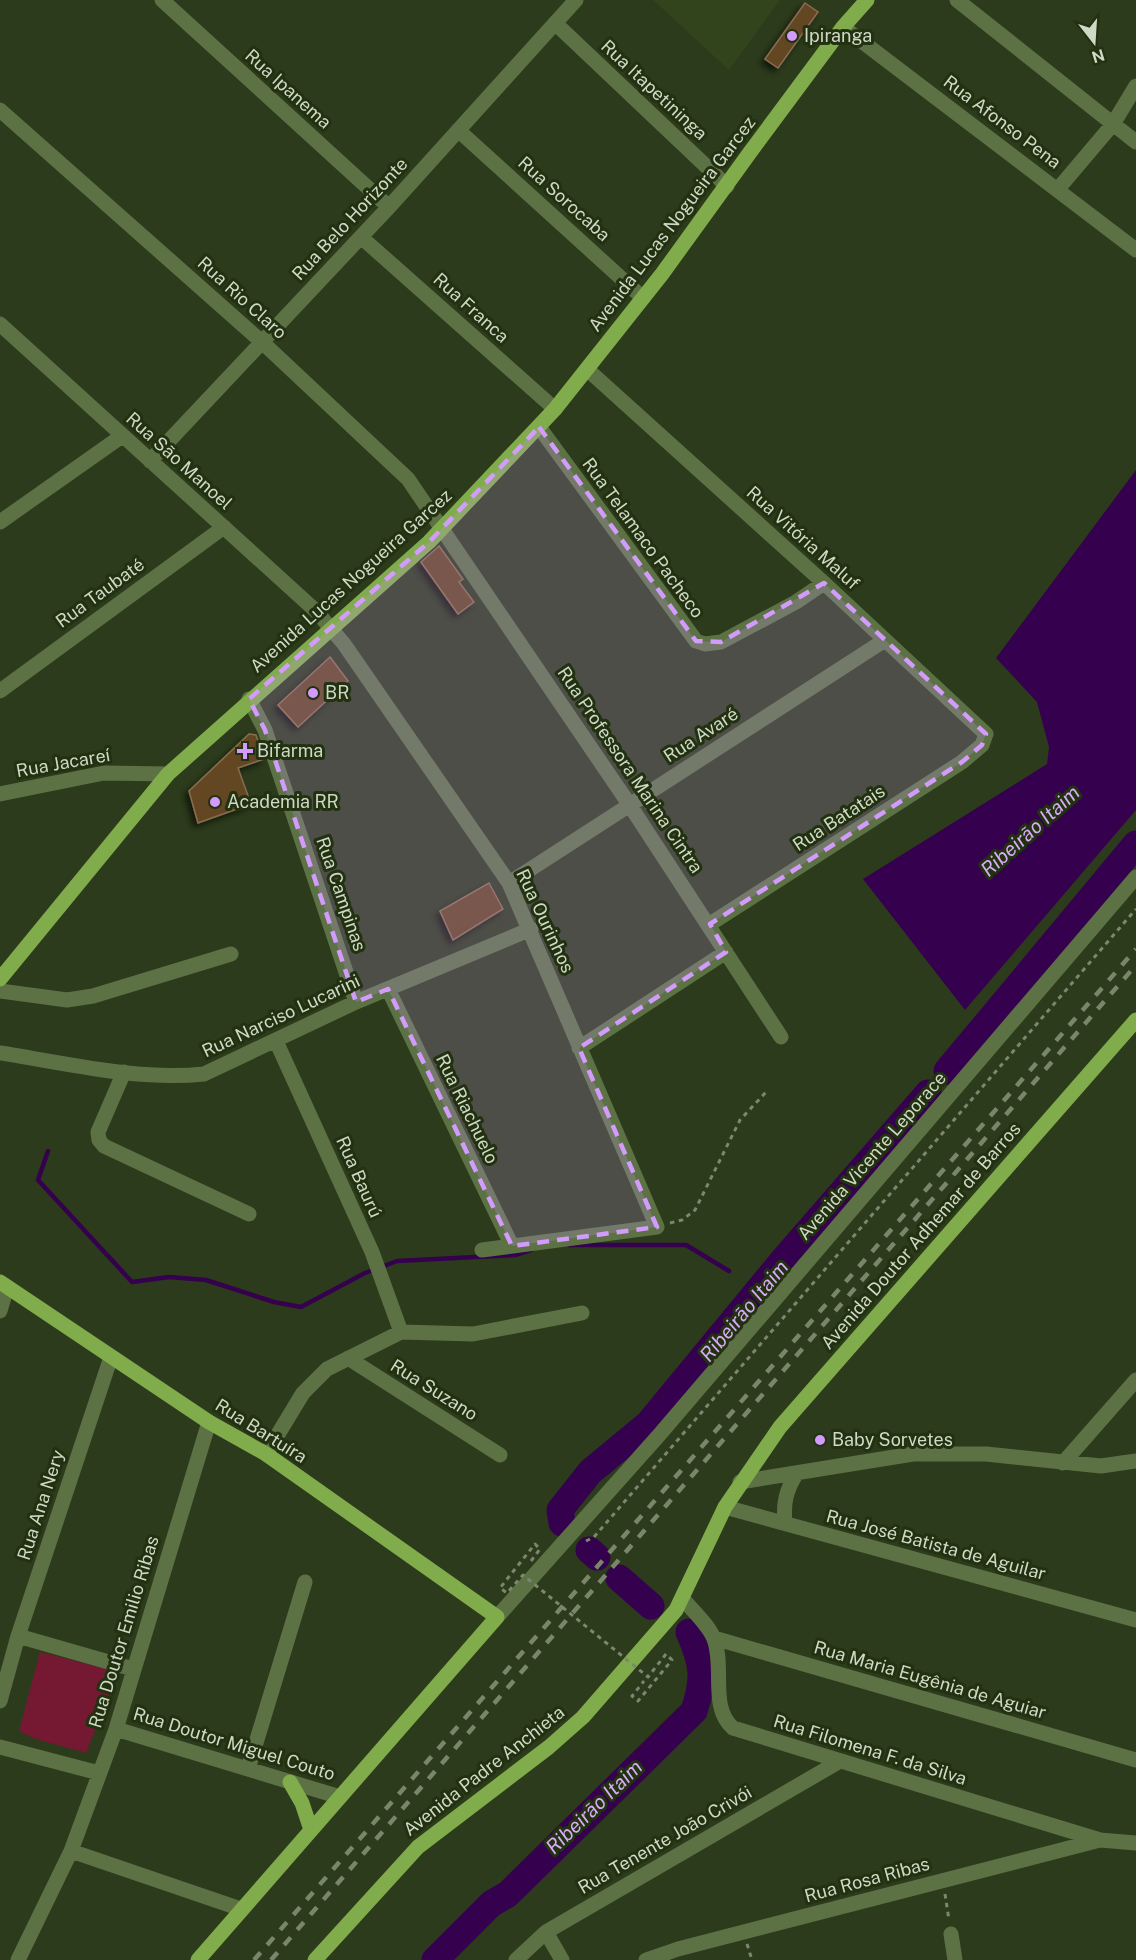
<svg xmlns="http://www.w3.org/2000/svg" width="1136" height="1960" font-family="'Public Sans',sans-serif">
<defs>
<filter id="shadow"><feDropShadow dx="-4" dy="4" stdDeviation="3" flood-color="#0009"/></filter>
</defs>
<rect width="100%" height="100%" fill="#2c3b1b"/>
<path fill="#31441c" d="M653,0H780L729,70Z"/>
<path fill="#751933" d="M40,1652L118,1672L86,1753C63,1745 40,1743 19,1731Z"/>
<path fill="#35014f" d="M1136,470V810L965,1010L863,879L1047,764L1049,747L1037,702L996,658Z"/>
<g fill="none" stroke-linecap="round" stroke-linejoin="round">
<path stroke="#35014f" stroke-width="4.5" d="M48,1151L38,1180L132,1282L169,1277L206,1280L274,1302L301,1307L365,1273L397,1261L515,1255L531,1250
M569,1245H686L729,1271"/>
<path stroke="#35014f" stroke-width="27" d="M947,1071L1136,844
M562,1523L560,1510L590,1472L648,1424L784,1259L928,1093
M589,1550L597,1557
M619,1578L651,1606
M435,1960L491,1904L508,1894L694,1711C705,1677 703,1664 689,1632"/>
</g>
<path fill="#634623" stroke="#896d4f" stroke-width="1.5" filter="url(#shadow)" d="M805,3L818,12L778,68L765,59Z
M439,546L463,579L459,582L474,602L458,614L421,562Z
M330,657L348,681L298,727L278,705Z
M249,734L256,735L264,759L238,768L251,804L198,823L189,791Z
M489,883L503,909L453,940L440,911Z"/>
<g fill="none" stroke-linecap="round" stroke-linejoin="round">
<path stroke="#7b876e" stroke-width="3" stroke-dasharray="4.5 4.5" stroke-linecap="butt" d="M670,1223L682,1220L695,1210L740,1120L767,1091
M586,1541L594,1537L1136,909
M945,1894L949,1920
M747,1944L752,1960"/>
<path stroke="#5c7245" stroke-width="15" d="M162,0L389,207
M957,0L1136,142
M555,23L727,186
M843,27L1136,250
M0,110L262,342L408,479L629,804L781,1037
M458,130L643,298
M1058,189L1113,124L1136,86
M361,237L555,409
M0,324L316,611L344,644L509,883L657,1227L482,1250
M588,370L824,583L986,734L982,745L962,762L710,924
M539,427L696,641L705,644L721,642L796,602L824,583
M150,461L389,207L576,0
M0,522L122,436
M0,691L224,527
M249,699L265,730L356,1002
M0,794L104,773L168,774
M509,883L885,640
M388,989L512,1246
M0,991L67,1000L93,996L231,954
M276,1041L372,1252L401,1332
M579,1048L726,952
M0,1053C66,1063 137,1081 204,1074L356,1002L531,929
M124,1072L98,1132L99,1140L104,1146L249,1214
M0,1311L7,1287
M348,1358L500,1455
M266,1454L303,1393L327,1369L401,1332L473,1334L582,1313
M1063,1463L1136,1380
M740,1482L913,1454H986L1101,1466L1136,1461
M725,1507L1136,1620
M785,1523C783,1503 786,1490 797,1473
M683,1599C692,1610 709,1625 714,1639C725,1668 709,1707 733,1728L1100,1840L1136,1843
M497,1617L660,1434L1136,877
M18,1636L133,1669
M714,1638L1136,1760
M0,1701L18,1636L111,1357
M116,1729L340,1797
M0,1747L99,1773
M248,1769L305,1582
M71,1851L241,1909
M546,1932L562,1960
M951,1934L955,1960
M18,1960L71,1851L116,1729L209,1422
M516,1960L546,1932L840,1761
M646,1960L678,1949L1100,1840"/>
<path stroke="#80ac4c" stroke-width="15" d="M0,979L168,774L429,542L555,409L662,274L751,151L843,27L867,0
M0,1282L209,1422L266,1454L497,1617L198,1960
M290,1782L302,1803L311,1830
M315,1960L418,1847L549,1747L583,1717L676,1610L725,1507L780,1427L1136,1020"/>
<path stroke="#7a866c" stroke-width="4.5" stroke-dasharray="10 10" stroke-linecap="butt" d="M254,1960L1136,949
M271,1960L1136,965"/>
<path stroke="#7b876e" stroke-width="3" stroke-dasharray="4.5 4.5" stroke-linecap="butt" d="M531,1561L540,1549L535,1544L500,1588L507,1593L523,1575L648,1677L666,1654L672,1660L638,1701L632,1696L644,1681"/>
</g>
<path fill="#d39cfc" fill-opacity="0.2" stroke="#d39cfc" stroke-width="4.5" stroke-dasharray="12 8" stroke-linejoin="round" d="M539,427L696,641L721,642L824,583L986,734L982,745L962,762L710,924L726,952L579,1048L657,1227L512,1246L388,989L356,1002L265,730L249,699L429,542Z"/>
<g fill="#d39cfc" stroke="#223110" stroke-width="2">
<circle cx="792" cy="36" r="6"/>
<circle cx="313" cy="693" r="6"/>
<path d="M242 742h6v6h6v6h-6v6h-6v-6h-6v-6h6z"/>
<circle cx="215" cy="802" r="6"/>
<circle cx="820" cy="1440" r="6"/>
</g>
<g text-anchor="middle" stroke-width="6" stroke-linejoin="round" paint-order="stroke">
<g font-size="18" fill="#cfd9c6" stroke="#223110" text-anchor="start">
<text x="804" y="42">Ipiranga</text>
<text x="325" y="699">BR</text>
<text x="257" y="757">Bifarma</text>
<text x="227" y="808">Academia RR</text>
<text x="832" y="1446">Baby Sorvetes</text>
</g>
<g font-size="18" fill="#cfd9c6" stroke="#223110">
<text transform="translate(288 89) rotate(42)" y="6">Rua Ipanema</text>
<text transform="translate(654 90) rotate(43)" y="6">Rua Itapetininga</text>
<text transform="translate(1002 122) rotate(37)" y="6">Rua Afonso Pena</text>
<text transform="translate(564 199) rotate(42)" y="6">Rua Sorocaba</text>
<text transform="translate(350 219) rotate(-47)" y="6">Rua Belo Horizonte</text>
<text transform="translate(672 224) rotate(-53)" y="6">Avenida Lucas Nogueira Garcez</text>
<text transform="translate(242 298) rotate(42)" y="6">Rua Rio Claro</text>
<text transform="translate(471 308) rotate(42)" y="6">Rua Franca</text>
<text transform="translate(179 461) rotate(42)" y="6">Rua São Manoel</text>
<text transform="translate(643 538) rotate(54)" y="6">Rua Telamaco Pacheco</text>
<text transform="translate(803 538) rotate(42)" y="6">Rua Vitória Maluf</text>
<text transform="translate(351 581) rotate(-42)" y="6">Avenida Lucas Nogueira Garcez</text>
<text transform="translate(100 593) rotate(-36)" y="6">Rua Taubaté</text>
<text transform="translate(701 735) rotate(-33)" y="6">Rua Avaré</text>
<text transform="translate(63 763) rotate(-10)" y="6">Rua Jacareí</text>
<text transform="translate(630 770) rotate(56)" y="6">Rua Professora Marina Cintra</text>
<text transform="translate(839 818) rotate(-33)" y="6">Rua Batatais</text>
<text transform="translate(341 894) rotate(71)" y="6">Rua Campinas</text>
<text transform="translate(545 921) rotate(65)" y="6">Rua Ourinhos</text>
<text transform="translate(281 1016) rotate(-25)" y="6">Rua Narciso Lucarini</text>
<text transform="translate(467 1109) rotate(64)" y="6">Rua Riachuelo</text>
<text transform="translate(872 1156) rotate(-49)" y="6">Avenida Vicente Leporace</text>
<text transform="translate(359 1177) rotate(66)" y="6">Rua Baurú</text>
<text transform="translate(921 1236) rotate(-49)" y="6">Avenida Doutor Adhemar de Barros</text>
<text transform="translate(434 1390) rotate(32)" y="6">Rua Suzano</text>
<text transform="translate(261 1431) rotate(32)" y="6">Rua Bartuíra</text>
<text transform="translate(41 1505) rotate(-72)" y="6">Rua Ana Nery</text>
<text transform="translate(936 1545) rotate(15)" y="6">Rua José Batista de Aguilar</text>
<text transform="translate(124 1632) rotate(-73)" y="6">Rua Doutor Emilio Ribas</text>
<text transform="translate(930 1680) rotate(16)" y="6">Rua Maria Eugênia de Aguiar</text>
<text transform="translate(234 1744) rotate(17)" y="6">Rua Doutor Miguel Couto</text>
<text transform="translate(870 1750) rotate(17)" y="6">Rua Filomena F. da Silva</text>
<text transform="translate(484 1771) rotate(-38)" y="6">Avenida Padre Anchieta</text>
<text transform="translate(665 1840) rotate(-30)" y="6">Rua Tenente João Crivói</text>
<text transform="translate(867 1880) rotate(-15)" y="6">Rua Rosa Ribas</text>
</g>
<g font-size="20" font-style="italic" fill="#d7acf8" stroke="#223110">
<text transform="translate(1030 831) rotate(-42)" y="7">Ribeirão Itaim</text>
<text transform="translate(744 1311) rotate(-50)" y="7">Ribeirão Itaim</text>
<text transform="translate(594 1807) rotate(-44)" y="7">Ribeirão Itaim</text>
</g>
</g>
<g transform="translate(1094 42) rotate(163)" stroke="#223110" stroke-width="4.5" paint-order="stroke">
<path d="M0-4.5L10 22L0 15L-10 22Z" fill="#cfd9c6"/>
<text y="-9" font-size="16" font-weight="bold" text-anchor="middle" fill="#cfd9c6">N</text>
</g>
</svg>
